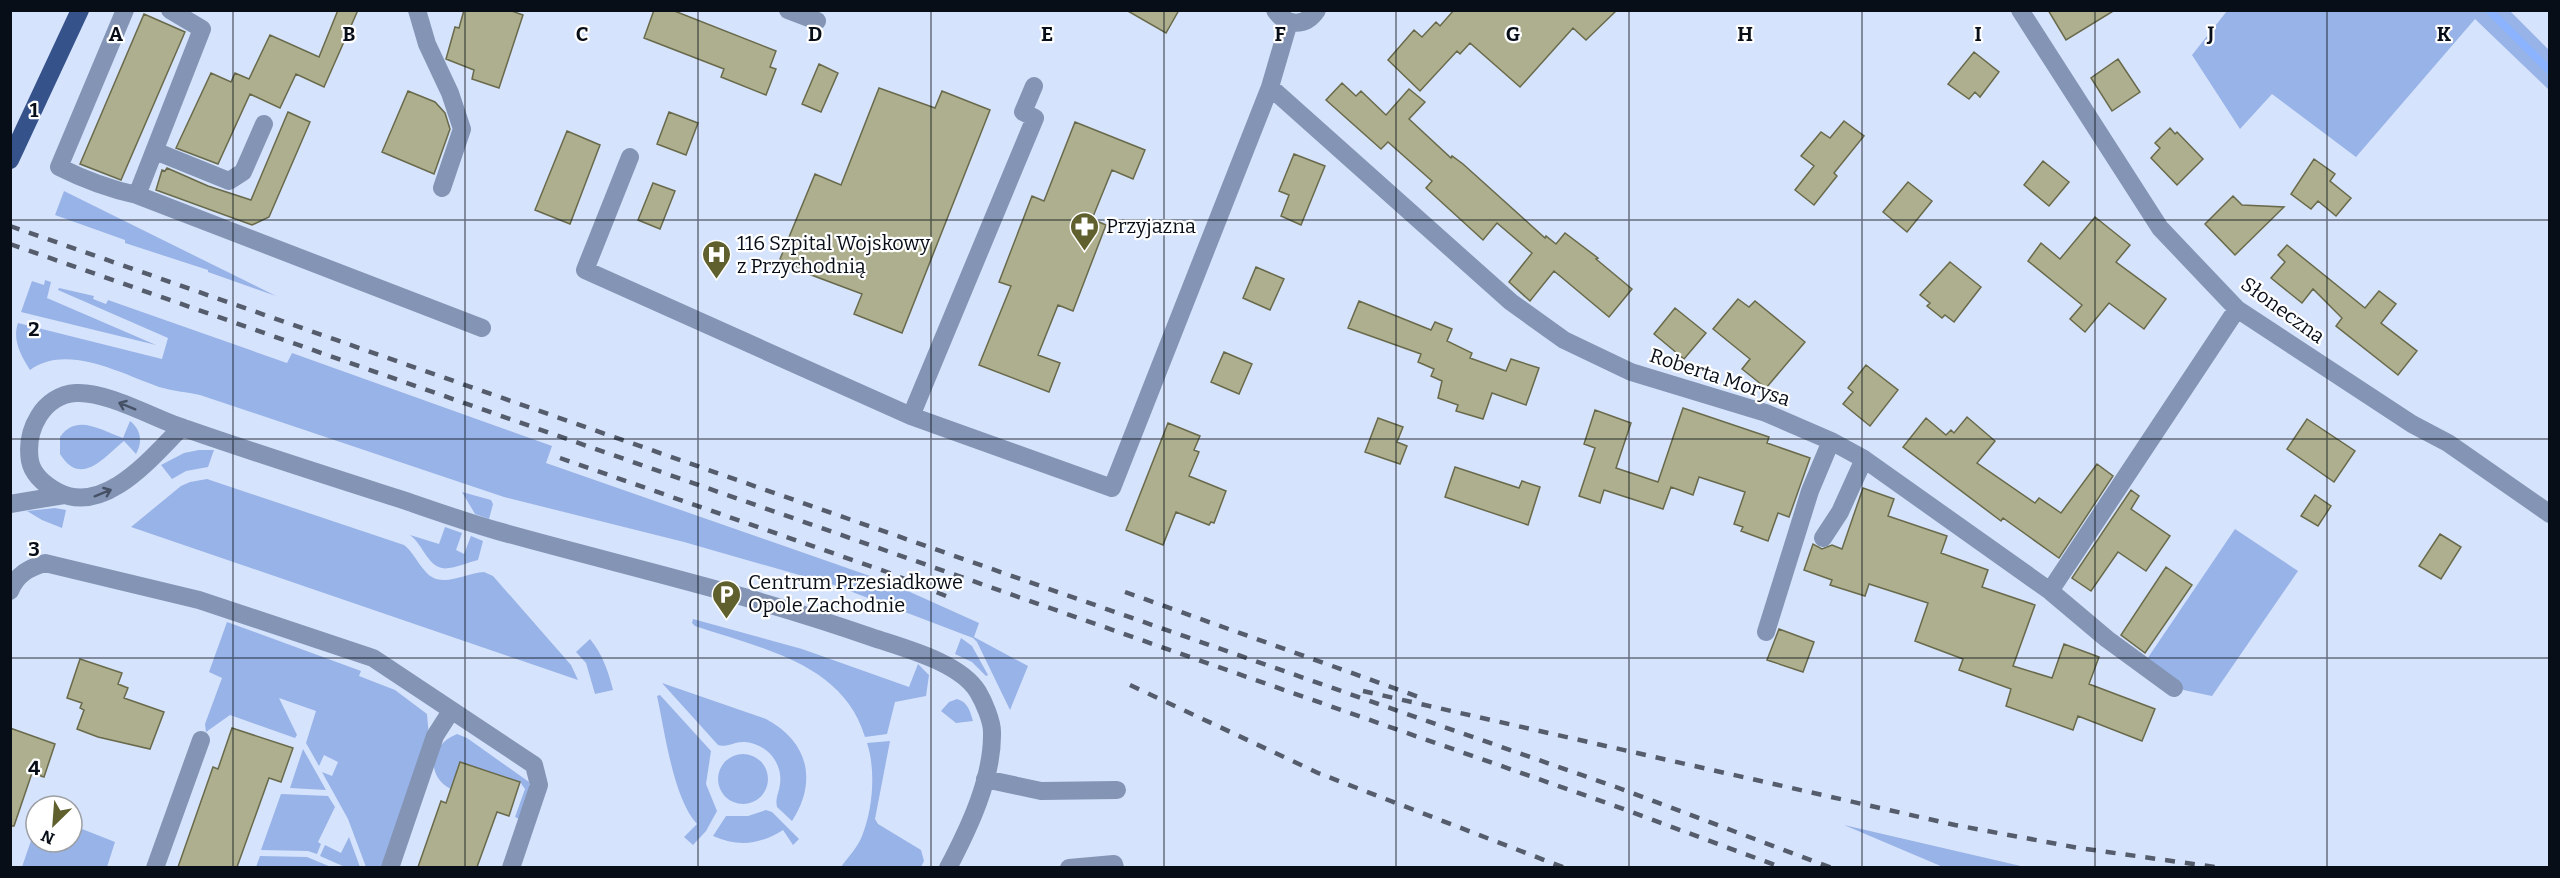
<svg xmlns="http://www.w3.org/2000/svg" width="2560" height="878" font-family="Bitter,serif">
<rect width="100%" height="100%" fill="#d6e3fc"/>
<path fill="#98b3e8" d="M2227,11H2510L2549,50V90L2475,19L2356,157L2272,94L2240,129L2192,55Z
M64,191L276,296L208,272V270L125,243V240L55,215Z
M45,280L51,282L47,298L156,345L21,312L32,281L44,285Z
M59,288L94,296L93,299L106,304L108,300L287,363L292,353L552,446L546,463L890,583L979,623L974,637L1028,666L1010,710L977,642L973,638L834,585L684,542L504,497L200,395C187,392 172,391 159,387C122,374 67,343 30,370C21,356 12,340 18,323L162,359L168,338L58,290Z
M130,421C141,430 143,441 136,454L124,441C104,457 81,488 60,454V437C76,413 101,430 123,438Z
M199,450H214L208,467L186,471L172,479L161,465L184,453Z
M207,479L404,545C413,552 417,562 425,571C440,590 465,573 484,572L493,576L571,665L578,680L131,527L181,486L190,482Z
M462,492L491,500L493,504L489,519L475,514Z
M55,508L66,510L62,528L42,520L27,511Z
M445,527L462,533L456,550L464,554L471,536L483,541L478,560C468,562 459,567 449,568C429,572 424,545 410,535L439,544Z
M2235,529L2298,571L2212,696L2174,688L2143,665Z
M693,619L802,649L909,687L918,664L929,675L926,696L895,702L887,734L865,737C843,662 759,648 695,626L692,623Z
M227,622L361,671L359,676L395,690L427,714L429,737L383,867H366L348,819L322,772L332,776L338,762L324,755L319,766L306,743L316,711L279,698L297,735L295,738L230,715L206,732L205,724L222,678L209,672Z
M961,638L972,646L988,675L986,676L972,662L955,654Z
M590,639C603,655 608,671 613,690L595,694L586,663L576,652Z
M662,683L766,719C808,741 818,781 792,821L777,807C775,798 779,793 780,784C783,762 766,744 745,742C735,741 726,748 718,745Z
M660,695L711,751L706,784L717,811L706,831L693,845L684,837L697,824C673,798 665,732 657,696Z
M957,699C968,702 970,711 973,721L956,723L941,711L949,702Z
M457,734L467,738L529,782L530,789L519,819L515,817L525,789L520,782L460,762L451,789C424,775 431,744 457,734Z
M890,741L875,819L878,824L921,850L924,861L921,867H841C848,857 858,847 862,836C873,809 876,770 867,743Z
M303,749L326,790L290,788Z
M718 779a25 25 0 1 1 50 0a25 25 0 1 1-50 0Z
M281,794L328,796L335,807L318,842L321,844L317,854L308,851L261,850Z
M766,810L772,812L799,839L793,845L783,830C759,845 738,847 713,836L726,816H748Z
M72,825L115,842L107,867H22L36,826V842H72Z
M1844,825L2025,867H1943Z
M349,837L360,867H345L320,856L325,845L341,853Z
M260,856L307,857L331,867H256Z"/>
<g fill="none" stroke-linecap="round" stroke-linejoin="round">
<path stroke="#8bb3fe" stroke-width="8" d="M2489,10L2550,71"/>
</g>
<path fill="#adaf8e" stroke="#696a4b" stroke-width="1.5" d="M338,10H358L324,87L296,74L280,108L250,94L218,164L176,148L211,73L231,82L235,73L249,79L270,35L319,57Z
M464,10H509L523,15L499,88L472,79L474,70L446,59L455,27L459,28Z
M654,10H672L776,51L770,67L776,69L766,95L721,77L724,69L644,38Z
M1126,10H1179L1166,33Z
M1454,10H1617L1586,40L1573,28L1520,87L1470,43L1460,54L1457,51L1420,91L1388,60L1414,30L1422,37L1436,22L1440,26Z
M2048,10H2115L2066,40Z
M144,14L185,32L121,180L80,164Z
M1974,52L1999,72L1980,97L1975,92L1969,99L1948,84Z
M2118,59L2140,92L2112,111L2091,78Z
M819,64L838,73L821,112L802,104Z
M1342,83L1356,96L1361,91L1386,115L1409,89L1425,102L1409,119L1451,158L1452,156L1463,164L1545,238L1546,236L1556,244L1565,233L1598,258L1596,259L1632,289L1609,317L1554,271L1530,301L1509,282L1532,253L1497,223L1483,240L1426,188L1432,181L1388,142L1381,149L1363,133L1326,100Z
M879,88L935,108L942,91L990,110L902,333L854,314L862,294L806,273L807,271L780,259L815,174L841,185Z
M408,91L435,102L445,113L450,129L434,174L382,152Z
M288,112L310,122L269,217L252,225L156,190L162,170L165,171L167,168L208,186L251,200Z
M669,112L698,123L686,155L657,144Z
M1844,121L1864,136L1834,173L1837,176L1814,205L1795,190L1814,166L1801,156L1821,132L1830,138Z
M1075,122L1145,150L1133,179L1112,170L1092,219L1106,225L1073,311L1058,305L1038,355L1060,363L1049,392L979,365L1011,286L999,282L1032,196L1044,201Z
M2170,128L2175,134L2177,132L2203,159L2177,185L2151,158L2160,148L2155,143Z
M567,131L600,145L570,224L535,210Z
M1294,154L1325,166L1301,225L1281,216L1289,195L1279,191Z
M2314,159L2335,174L2330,181L2351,198L2336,216L2318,201L2311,209L2291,194Z
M2043,161L2069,182L2049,206L2024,185Z
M1908,182L1932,201L1907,232L1883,212Z
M653,183L675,191L660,229L638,220Z
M2233,196L2242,205L2284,207L2235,255L2205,224Z
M2095,217L2130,245L2116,262L2166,299L2144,329L2109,303L2085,332L2070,319L2082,305L2028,261L2041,243L2060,259Z
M2287,245L2365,308L2379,291L2396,304L2381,323L2417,351L2398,375L2336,326L2342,318L2313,289L2302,303L2271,278L2285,262L2278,255Z
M1950,262L1981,287L1954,322L1945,315L1942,318L1927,306L1930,303L1920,295Z
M1256,267L1284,279L1270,310L1243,298Z
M1738,299L1749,307L1755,301L1805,342L1766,388L1742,369L1750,359L1713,329Z
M1359,301L1431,330L1435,322L1452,329L1447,341L1472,353L1470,358L1506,371L1511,359L1539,368L1526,405L1492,393L1483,419L1456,411L1458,405L1438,398L1442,381L1431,376L1434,369L1418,362L1421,354L1348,328Z
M1675,308L1706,333L1684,359L1654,334Z
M1224,352L1252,364L1239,394L1211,382Z
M1866,365L1898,390L1870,426L1843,404L1853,392L1848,388Z
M1683,408L1769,437L1767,443L1810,458L1789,517L1778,513L1768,541L1741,531L1743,527L1734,524L1745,492L1699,477L1693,495L1671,487L1663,509L1604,490L1600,503L1579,496L1595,448L1584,444L1595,410L1631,423L1616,468L1658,482Z
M1967,417L1995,441L1977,463L2035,503L2039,498L2061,513L2097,464L2113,476L2059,558L2003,518L2001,521L1903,447L1926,418L1946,435L1951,430L1954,433Z
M1378,418L1403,427L1397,442L1407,446L1400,464L1365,452Z
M2307,419L2355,451L2334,482L2287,449Z
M1168,423L1200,436L1194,450L1199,452L1189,476L1226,491L1214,523L1211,522L1209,525L1176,512L1163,545L1126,530Z
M1455,467L1519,488L1522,481L1540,487L1528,525L1445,497Z
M1863,488L1894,499L1888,516L1947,536L1941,553L1988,570L1982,587L2035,605L2013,666L2052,678L2064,644L2099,657L2089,684L2155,709L2142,741L2078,716L2073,730L2006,706L2011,689L1959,670L1963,659L1915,641L1928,603L1869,584L1865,596L1830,585L1832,580L1804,570L1813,544L1822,549L1832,545L1842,549Z
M2131,490L2139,496L2131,509L2170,536L2146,571L2118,552L2091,591L2072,578Z
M2315,495L2331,506L2318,526L2301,516Z
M2440,534L2461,547L2441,579L2419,566Z
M2166,567L2192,585L2145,653L2121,635Z
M1779,629L1814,642L1803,672L1767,660Z
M80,659L122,673L118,684L128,688L124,698L164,712L150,749L98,737L77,729L84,710L80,708L82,703L67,698Z
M10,728L55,744L44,777L32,773L14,826H10Z
M232,728L293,748L281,782L269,778L237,867H178L213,767L218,769Z
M460,762L520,782L509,816L497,812L477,867H418L441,801L446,803Z"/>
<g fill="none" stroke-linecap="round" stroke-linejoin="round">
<path stroke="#8394b5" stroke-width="18" d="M125,10L59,167C85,180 109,189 137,195L482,328
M417,10L427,44L450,93L462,129L442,188
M788,10L817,21
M1275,10C1286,27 1306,27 1317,10
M2020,10L2160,228L2237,309L2412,424L2448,443L2550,514
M1270,87L1511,302L1564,340L1631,372L1766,413L1831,441L1864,459L2050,591L2107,639L2174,688
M155,151L229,181L243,172L264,124
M630,157L585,270L911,416L1112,488L1270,87L1289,22
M137,195L202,29L170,10
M911,416L1035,118L1023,112L1034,86
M182,427C152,457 105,516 58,492C45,485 33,476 30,461C25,430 43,395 76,393C105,391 150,416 178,426C252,452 328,476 403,500C435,511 466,522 498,531C623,566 749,594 871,637C903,648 960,662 978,692C984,702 992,721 992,732C993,778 969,828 948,868
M10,504L64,495
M1823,538L1840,512L1864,459
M10,591C17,574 29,568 45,563L199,600L373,658L534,765L539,785L511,868
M2050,591L2237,309
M1766,632L1810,491L1831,441
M985,779L1041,791L1117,790
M155,868L201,740
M390,868L435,736L451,711
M1069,868L1114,864L1115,868"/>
<path stroke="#36528b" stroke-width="18" d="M10,160L80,10"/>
<path stroke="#555d6d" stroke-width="4.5" stroke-dasharray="10 10" stroke-linecap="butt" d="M10,226L1616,787L1832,868
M10,244L1607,803L1783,868
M560,458L887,572L946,596
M1125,592L1419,697
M1130,685L1318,773L1565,868
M1363,691L1955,825L2079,848L2222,868"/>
</g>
<defs><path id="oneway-shaft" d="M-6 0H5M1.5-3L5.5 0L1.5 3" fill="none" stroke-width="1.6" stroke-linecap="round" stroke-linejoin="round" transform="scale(1.5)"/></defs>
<g stroke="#465166">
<use href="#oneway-shaft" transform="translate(127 406) rotate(-158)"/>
<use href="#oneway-shaft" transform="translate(103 493) rotate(-22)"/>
</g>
<path fill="none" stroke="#080e18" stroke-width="1.5" stroke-opacity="0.55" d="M233,10V868M465,10V868M698,10V868M931,10V868M1164,10V868M1396,10V868M1629,10V868M1862,10V868M2095,10V868M2327,10V868M10,220H2550M10,439H2550M10,658H2550"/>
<defs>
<symbol id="pharmacy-pin" viewBox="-11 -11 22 30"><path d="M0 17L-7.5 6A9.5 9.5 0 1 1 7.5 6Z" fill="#5f602d" stroke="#fff"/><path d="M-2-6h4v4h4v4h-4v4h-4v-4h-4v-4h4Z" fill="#fff"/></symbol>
<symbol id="hospital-pin" viewBox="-11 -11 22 30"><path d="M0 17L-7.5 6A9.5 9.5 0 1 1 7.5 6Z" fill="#5f602d" stroke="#fff"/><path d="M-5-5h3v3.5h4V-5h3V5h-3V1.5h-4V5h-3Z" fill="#fff"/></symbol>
<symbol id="parking-pin" viewBox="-11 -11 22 30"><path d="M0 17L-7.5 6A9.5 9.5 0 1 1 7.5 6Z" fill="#5f602d" stroke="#fff"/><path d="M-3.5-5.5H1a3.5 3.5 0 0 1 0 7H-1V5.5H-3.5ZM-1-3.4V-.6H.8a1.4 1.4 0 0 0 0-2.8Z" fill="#fff"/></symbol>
</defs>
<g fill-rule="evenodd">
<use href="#pharmacy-pin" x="1068" y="210" width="33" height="45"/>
<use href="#hospital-pin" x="700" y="238" width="33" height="45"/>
<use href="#parking-pin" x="710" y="578" width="33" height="45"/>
</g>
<g text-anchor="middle" stroke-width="4.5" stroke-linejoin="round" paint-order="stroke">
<g font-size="20" fill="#080e18" stroke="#fff" text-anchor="start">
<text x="1106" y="233">Przyjazna</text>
<text x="737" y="250">116 Szpital Wojskowy<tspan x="737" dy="23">z Przychodnią</tspan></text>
<text x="748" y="589">Centrum Przesiadkowe<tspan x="748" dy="23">Opole Zachodnie</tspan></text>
</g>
<g font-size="20" fill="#080e18" stroke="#fff">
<text transform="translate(2283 310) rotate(36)" y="7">Słoneczna</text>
<text transform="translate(1720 377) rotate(18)" y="7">Roberta Morysa</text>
</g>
</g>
<g font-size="20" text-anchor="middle" font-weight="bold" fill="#080e18" stroke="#fff" stroke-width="4.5" stroke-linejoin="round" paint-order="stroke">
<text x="116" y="41">A</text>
<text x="349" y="41">B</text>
<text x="582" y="41">C</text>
<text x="815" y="41">D</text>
<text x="1047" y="41">E</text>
<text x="1280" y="41">F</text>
<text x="1513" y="41">G</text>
<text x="1745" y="41">H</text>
<text x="1978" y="41">I</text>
<text x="2211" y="41">J</text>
<text x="2444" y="41">K</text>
<text x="34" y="117">1</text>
<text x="34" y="336">2</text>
<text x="34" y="556">3</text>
<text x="34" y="775">4</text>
</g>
<rect width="2560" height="878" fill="none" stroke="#080e18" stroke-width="24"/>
<g transform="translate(54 824) rotate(205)"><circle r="28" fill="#ffffff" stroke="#9c9fa3" stroke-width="1.5"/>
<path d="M0-4.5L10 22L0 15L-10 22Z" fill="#5f602d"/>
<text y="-9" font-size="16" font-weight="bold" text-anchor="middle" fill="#080e18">N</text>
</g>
</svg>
